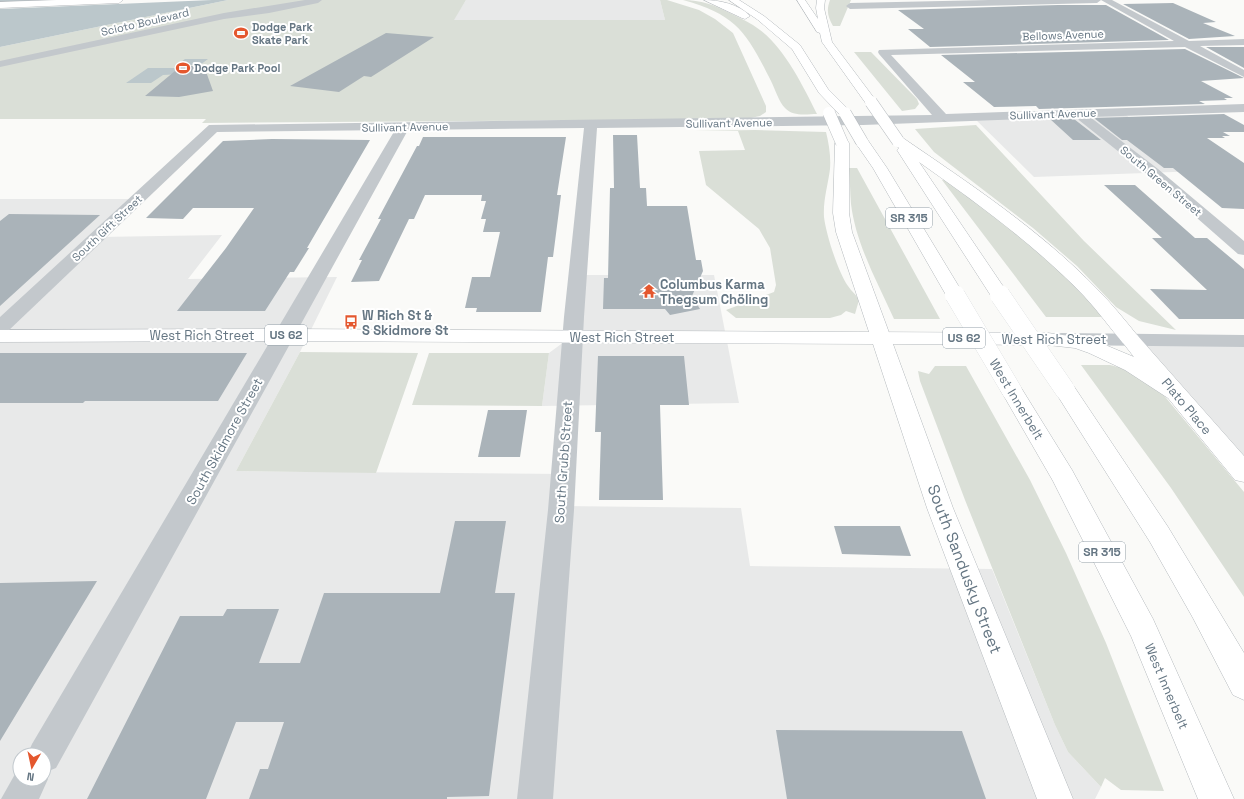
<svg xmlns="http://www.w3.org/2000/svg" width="1244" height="799" font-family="'Space Grotesk',sans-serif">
<rect width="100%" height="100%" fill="#fafaf8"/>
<path fill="#e8e9e9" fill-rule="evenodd" d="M466,0H660L665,20H453Z
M1122,112L1201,171L1034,177L973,117Z
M0,199H138L99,237L222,235L188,279L337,277L300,352L236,471L563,474L561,506L741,508L750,566L992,569L1055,725L1068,752L1101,787L1095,799H0ZM20,755H44V779H20Z
M577,275H714L739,403L542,406L549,353L572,336Z
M1130,339L1244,341V473Z"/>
<path fill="#dadfd7" d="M228,0H466L454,20H665L660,0H667L699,10L715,19L733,33L766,106V112L760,116L746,119L202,123L206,119H0V47Z
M683,0C701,0 714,5 730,13C740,18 751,23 760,30C785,49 803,86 817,114C807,114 793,117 785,108C779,102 775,89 771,81C747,34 738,15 683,0Z
M830,0H851L840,26H833C828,17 826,11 830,0Z
M854,52H871L917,99L919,104L915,109L902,111Z
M976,125L1084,241L1176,330L1139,321L1116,307L1077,266L1033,228L934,152L915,129Z
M755,130L826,132C829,144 831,157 830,169C828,185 823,200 824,217C826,234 838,272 848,286C852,292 856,294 859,300L855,314L846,311L841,315L830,318H736L726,310L774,292L776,285L770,248L759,229L706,185L699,151L745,150L738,131H694Z
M849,168H857L940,319H894C878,283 856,245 851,204C850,192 850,180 849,168Z
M948,179L1012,229L1056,267L1106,317H1046L942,180Z
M300,352L418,353L376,473L236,471Z
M429,353H549L542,406L412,405Z
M1081,365H1110L1118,367L1121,365L1162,393L1244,492V597L1171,488Z
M935,366H966L1030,480L1066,553L1106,643L1164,791L1121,790L1105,778L1101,787L1068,752L1055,725L965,500L920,381L918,371L929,374Z"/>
<path fill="#bbc7cb" d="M0,0H228L0,47Z
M185,59H208L200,65H177Z
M148,68H207L200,73L163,75L151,83H126Z"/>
<path fill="#fafaf8" d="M49,0H212L0,9V2Z"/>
<path fill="#aab3b9" d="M1173,3L1216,22L1203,23L1235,36L1189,39L1123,4Z
M1058,5H1106L1169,40L930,47L908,29H924L898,10Z
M386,33L434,37L371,77L364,76L339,92L290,86Z
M1206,47H1244V68Z
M1185,49L1244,78L1201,81L1233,98H1224L1227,100L1199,101L1205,104L1039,109L1036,106L994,107L963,82H975L941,55Z
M181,66H204L213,91L179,97L145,96Z
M1224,114L1244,125V132H1223L1230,136H1222L1225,138H1207L1244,163V209L1222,208L1173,168H1164L1127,140H1122L1094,118Z
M1050,119H1074L1101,140H1073Z
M613,135H637L640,188H646L647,206H687L696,260H701L703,271L692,296L700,309L670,315L665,309H603L604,278H608L610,188H614Z
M423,137H566L557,195H561L553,257H548L541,312H476L477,308H465L472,277H490L500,232H483L486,219H481L486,201H481L482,195H425L414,219H409L379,281L351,282L362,260H359L381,219H378L417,146H419Z
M272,139L370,140L307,248H309L294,272H290L265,311H177L226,248L254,208H193L183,219L146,218L223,141Z
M1104,185H1135L1195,238H1207L1244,269V319H1179L1150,289L1207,290L1152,238H1162Z
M9,214L100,215L0,306V221Z
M0,353H247L218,401H85L83,403H0Z
M598,356H684L689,405H660L663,500H599L601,432H595Z
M488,410H527L520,457H478Z
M455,521H506L495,593H515L489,796L447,797V799H249L260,769H268L284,722H236L206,799H87L180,616H223L227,609H279L259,663H300L324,593H440Z
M834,526H900L911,556L842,554Z
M97,581L0,741V583Z
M776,730L962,731L986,799H787Z"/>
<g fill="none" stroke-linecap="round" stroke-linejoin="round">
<defs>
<path id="major" d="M284,329L1048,333L1091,339L1134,357L1120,339L1123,335L1130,333L1137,335L1244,456V482L1235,480L1168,398L1125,370L1089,353L1075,348L1048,345L893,344L953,508L1073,799H1037L927,508L873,344L284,341L0,342V330Z"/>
<path id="highway" d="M57,0H123L119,3L0,8V2Z
M704,0C719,0 739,4 750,16L745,19L742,18Z
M729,0H739L764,16L800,45L828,89L849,110L851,113L849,116H841L819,93L792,49L758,20Z
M797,0H805L818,19L816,8L817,0H825L824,8L832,42L877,102L875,105H867L822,42L820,33L817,32Z
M898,137L903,138C970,184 1040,230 1097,289C1111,303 1124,319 1137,335L1140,339L1137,343L1130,345L1123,343C1110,328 1098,311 1084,296C1035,245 977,203 919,162L1009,295L1007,299L1000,301L993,299L897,150L899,148L891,141L893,138Z
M862,138L867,139L887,168L964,295L962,299L955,301L948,299L946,295L873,168L855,142L857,139Z
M842,139L847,140L849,143V213L852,232L891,338L888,342L881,344L874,342L871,338L836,232L833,213L835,143L837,140Z
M1065,383L1073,385L1168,527L1244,653V700L1233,695L1193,618L1150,542L1054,390L1057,385Z
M1012,384L1020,386L1072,470L1153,619L1234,799H1198L1131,636L1053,481L1001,391L1004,386Z"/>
</defs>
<use href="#major" stroke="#b5babe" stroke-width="1"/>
<use href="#highway" stroke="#b4b9bd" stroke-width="1"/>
<path fill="#c3c8cc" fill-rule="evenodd" d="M305,0H322L318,3L269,13L224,19L0,67V61L224,13Z
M989,0H1112L1189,41L1244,39V45L1200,46L1244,70V77L1185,47L891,55L946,114L1244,104V112L1090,117L1158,169L1244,241V255L1238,254L1148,175L1075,117L863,125L597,128L584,317L574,510L553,799H517L548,510L564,317L584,128L408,130L56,768L46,772L48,779L39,799H1L19,767L20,779H44V755H27L32,744L395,130L217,132L7,332L0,334V317L209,125L932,115L879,54L878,52L879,50L1174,41L1101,0L1097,3L850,9L846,6L850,3Z
M1061,333L1244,335V347L1061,345L1054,343L1051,339L1054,335Z"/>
<use href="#major" fill="#fff" fill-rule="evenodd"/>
<use href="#highway" fill="#fff" fill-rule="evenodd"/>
<defs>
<path id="highway-bridge-far1" d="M871,102L898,141
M829,113L842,143
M845,113L862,142"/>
<path id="highway-bridge" d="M955,295L1012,391
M1000,295L1065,390"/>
</defs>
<use href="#highway-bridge-far1" stroke="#b4b9bd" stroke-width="13" stroke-linecap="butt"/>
<use href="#highway-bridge" stroke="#b4b9bd" stroke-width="20" stroke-linecap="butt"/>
<use href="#highway-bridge-far1" stroke="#fff" stroke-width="12"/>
<use href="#highway-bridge" stroke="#fff" stroke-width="20"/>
</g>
<defs>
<symbol id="stadium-bare" viewBox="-9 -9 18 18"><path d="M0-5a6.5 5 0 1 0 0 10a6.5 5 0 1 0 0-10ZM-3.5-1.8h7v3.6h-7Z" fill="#e4572e" stroke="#fff" stroke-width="2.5" paint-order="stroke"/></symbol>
<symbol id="temple-bare" viewBox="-9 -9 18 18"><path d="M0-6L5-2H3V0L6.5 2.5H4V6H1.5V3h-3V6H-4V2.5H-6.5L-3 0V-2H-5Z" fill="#e4572e" stroke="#fff" stroke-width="2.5" paint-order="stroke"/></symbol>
<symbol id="bus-bare" viewBox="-9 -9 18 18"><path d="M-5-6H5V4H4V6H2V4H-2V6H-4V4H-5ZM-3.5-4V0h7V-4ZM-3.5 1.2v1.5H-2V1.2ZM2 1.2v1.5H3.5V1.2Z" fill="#e4572e" stroke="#fff" stroke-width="2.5" paint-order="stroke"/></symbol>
</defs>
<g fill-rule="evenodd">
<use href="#stadium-bare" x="231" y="23" width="20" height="20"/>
<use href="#stadium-bare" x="173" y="58" width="20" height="20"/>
<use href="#temple-bare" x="639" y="281" width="20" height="20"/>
<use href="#bus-bare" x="341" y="312" width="20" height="20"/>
</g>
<g text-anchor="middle" stroke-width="4" stroke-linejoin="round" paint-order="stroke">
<g font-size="11" fill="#657683" stroke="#fff">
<text transform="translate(145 22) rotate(-13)" y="4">Scioto Boulevard</text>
<text transform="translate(1063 35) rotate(-2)" y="4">Bellows Avenue</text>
<text transform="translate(1053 114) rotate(-2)" y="4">Sullivant Avenue</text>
<text transform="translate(729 123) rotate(-1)" y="4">Sullivant Avenue</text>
<text transform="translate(405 127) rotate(-1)" y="4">Sullivant Avenue</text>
<text transform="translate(1161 181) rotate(40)" y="4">South Green Street</text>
<text transform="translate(107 228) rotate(-43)" y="4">South Gift Street</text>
</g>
<g font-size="11" font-weight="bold" fill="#657683" stroke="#fff" text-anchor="start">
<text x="252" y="31">Dodge Park<tspan x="252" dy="13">Skate Park</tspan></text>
<text x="194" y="72">Dodge Park Pool</text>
</g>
<g fill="#fff" stroke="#939fa8" stroke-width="1">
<rect x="886" y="208" width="46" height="20" rx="3"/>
<rect x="265" y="325" width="42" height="20" rx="3"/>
<rect x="943" y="328" width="42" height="20" rx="3"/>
<rect x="1079" y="542" width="46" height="20" rx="3"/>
</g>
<g font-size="12" font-weight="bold" fill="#657683">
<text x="909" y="222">SR 315</text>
<text x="286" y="339">US 62</text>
<text x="964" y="342">US 62</text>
<text x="1102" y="556">SR 315</text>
</g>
<g font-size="13" font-weight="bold" fill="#657683" stroke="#fff" text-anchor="start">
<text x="660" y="289">Columbus Karma<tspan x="660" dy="15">Thegsum Chöling</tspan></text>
<text x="362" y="320">W Rich St &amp;<tspan x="362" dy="15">S Skidmore St</tspan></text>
</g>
<g font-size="13" fill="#657683" stroke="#fff">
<text x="202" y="340">West Rich Street</text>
<text x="622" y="342">West Rich Street</text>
<text x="1054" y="344">West Rich Street</text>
<text transform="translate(1017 399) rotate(59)" y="5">West Innerbelt</text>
<text transform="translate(1187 406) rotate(50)" y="5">Plato Place</text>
<text transform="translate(224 441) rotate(-61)" y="5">South Skidmore Street</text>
<text transform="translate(563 462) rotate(-86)" y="5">South Grubb Street</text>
<text transform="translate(1167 686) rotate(67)" y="5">West Innerbelt</text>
</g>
<g font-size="16" fill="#657683" stroke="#fff">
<text transform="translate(965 569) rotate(69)" y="6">South Sandusky Street</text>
</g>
</g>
<g transform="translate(32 767) rotate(189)"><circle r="19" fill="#ffffff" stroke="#c1c8cd"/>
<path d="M0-3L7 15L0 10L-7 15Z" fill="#e4572e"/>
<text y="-6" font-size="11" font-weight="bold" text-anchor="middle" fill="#657683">N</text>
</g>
</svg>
